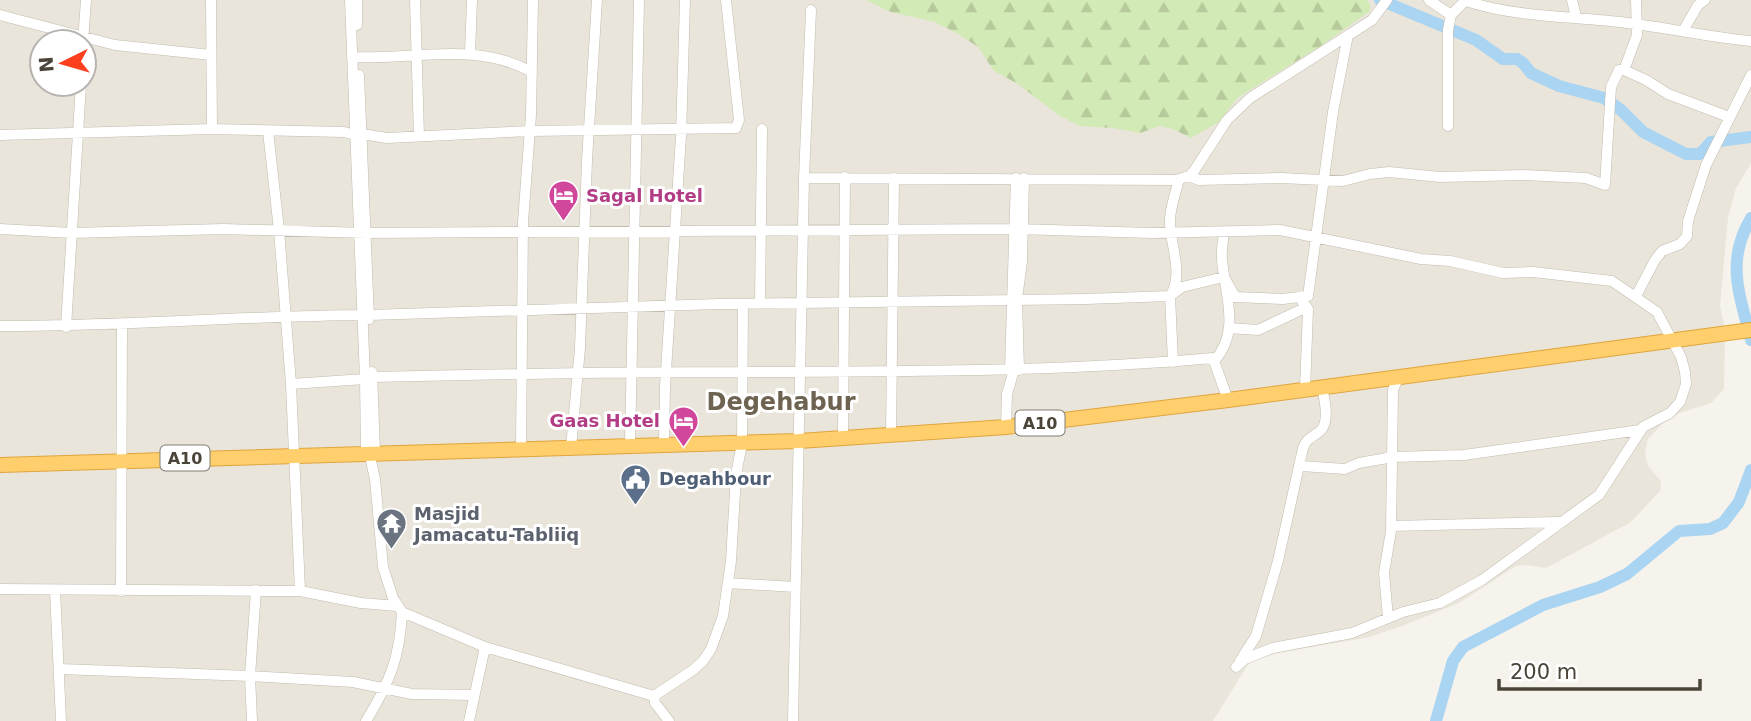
<svg xmlns="http://www.w3.org/2000/svg" width="1751" height="721" font-family="'DejaVu Sans',sans-serif">
<defs>
<pattern id="forest-firs" width="22" height="20" patternUnits="userSpaceOnUse" patternTransform="scale(1.75)"><rect width="22" height="20" fill="#d2eab5"/><path d="M5 1l3.5 6h-7zM16 11l3.5 6h-7z" fill="#b6ca9c"/></pattern>
</defs>
<rect width="100%" height="100%" fill="#f6f3ec"/>
<path fill="#eae5da" fill-rule="evenodd" d="M0,0H1751V163L1736,188L1728,217L1720,306L1725,329L1005,422L799,436L0,460ZM42,42H84V84H42Z
M1725,337L1724,389L1711,403L1679,413L1663,423L1648,439L1645,453L1648,466L1661,481L1660,491L1631,522L1546,568L1526,565L1516,566L1459,603L1402,626L1370,637L1278,653L1255,660L1247,666L1213,721H0V470L801,447Z"/>
<path fill="url(#forest-firs)" d="M866,0H1366L1370,4V11L1319,47L1237,98L1219,122L1191,138L1173,129L1160,126L1140,133L1113,128L1080,126L1060,116L1018,84L994,71L978,47L960,35L935,22L891,12Z"/>
<g fill="none" stroke-linecap="round" stroke-linejoin="round">
<path stroke="#a9d4f2" stroke-width="12" d="M1380,0L1476,40L1503,59H1517L1523,63L1531,73L1559,86L1604,98L1621,110L1643,132L1686,154H1700L1711,142L1751,137
M1751,218C1725,262 1740,295 1751,340
M1436,721L1453,661L1463,647L1543,605L1600,587L1627,574L1679,531L1710,529L1723,523L1739,502L1751,470"/>
<defs>
<path id="minor" d="M211,0L212,129
M350,0L365,379L366,452
M357,0V25
M415,0L419,136
M1429,0L1451,15
M1572,0L1576,17
M1466,1C1517,18 1574,16 1627,23C1669,28 1709,37 1751,41
M0,15L115,45L211,55
M1683,31L1698,5L1705,0
M83,42L86,0
M470,54L472,0
M352,57C411,60 477,41 532,72
M1624,70L1646,80L1668,94L1729,117
M359,75L369,319
M1448,126V30L1451,15L1466,0
M268,131L279,230L291,384L300,591
M362,134L387,138L530,131L736,128L739,120L726,0
M0,135L212,129L344,132L355,135
M1189,176L1199,180L1281,178L1343,181L1370,174L1389,172L1440,177L1524,175L1586,178L1605,185L1611,87L1619,70H1624L1637,35L1636,0
M804,178L1176,180L1189,176L1194,171L1227,120L1250,98L1372,20L1387,0
M0,229L72,233L223,229L366,233L1014,229L1152,233L1280,230L1421,259L1450,261L1503,273L1533,272L1612,281L1657,312L1681,357L1685,372L1686,384L1680,402L1670,413L1643,427L1599,495L1482,580L1440,603L1403,612L1352,633L1273,648L1245,659L1236,667
M1636,296L1655,260L1662,251L1680,244L1687,236L1688,221L1706,165L1751,75
M1300,298L1308,309L1305,389
M760,304L762,129
M369,315L719,304L1086,299L1170,296L1182,287L1224,277L1235,297L1283,299L1308,296L1333,112L1348,35
M0,326C121,326 242,316 363,315
M66,327L81,84
M1229,328L1258,330L1307,307
M1214,361C1241,332 1225,294 1222,260C1221,251 1223,241 1224,232
M1214,361L1228,400
M1173,362L1170,296C1184,275 1171,247 1170,224C1169,209 1176,193 1179,179
M1010,370L1016,178
M1019,370L1017,299L1022,261L1024,178
M372,372L375,452
M372,377C497,374 622,372 747,372C903,371 1058,372 1212,358L1214,361
M291,384L365,379
M1006,427L1007,394L1014,370
M891,435L894,178
M843,438L845,177
M664,445L665,387L681,136L685,0
M630,446L639,0
M571,448L580,348L587,160L597,0
M521,449L523,222L531,115L533,0
M369,452L375,479L383,567L393,598L402,612L485,647L654,696
M1301,466L1345,469L1359,463L1393,457L1464,455L1640,430
M1391,526L1558,522
M728,583L795,587
M0,589L300,591L361,603L397,606
M55,590L61,721
M121,591L122,324
M1388,618L1384,573L1391,531L1393,390L1399,376
M1240,661L1256,636L1278,561L1303,448C1307,438 1311,438 1319,432C1331,423 1324,399 1322,386
M60,669L250,676L353,682L412,694L474,695
M654,696L693,670L703,661L711,649L723,616L731,561L736,475L742,443L743,304
M654,696L655,703L669,721
M252,721L250,676L256,590
M366,721C390,682 400,657 402,612
M469,721L485,647
M793,721L804,178L811,10"/>
<path id="highway" d="M0,465L799,441L1006,427L1228,400L1751,330"/>
</defs>
<use href="#minor" stroke="#c2bbae" stroke-width="11"/>
<use href="#highway" stroke="#e0a43c" stroke-width="16"/>
<use href="#minor" stroke="#fff" stroke-width="10"/>
<use href="#highway" stroke="#ffcf6e" stroke-width="14"/>
</g>
<defs>
<symbol id="hotel-pin" viewBox="-11 -11 22 30"><path d="M0 17L-7.5 6A9.5 9.5 0 1 1 7.5 6Z" fill="#d1479c" stroke="#fff"/><path d="M-6-4.5h1.5V1H6V5H4.5V3h-9V5H-6ZM-4 0a1.8 1.8 0 1 1 3.6 0ZM.5 0V-2.5h3Q6-2.5 6 0Z" fill="#fff"/></symbol>
<symbol id="civic-pin" viewBox="-11 -11 22 30"><path d="M0 17L-7.5 6A9.5 9.5 0 1 1 7.5 6Z" fill="#5c6f8a" stroke="#fff"/><path d="M-.6-6.5H3V-4.5H.6V-3L4-1V1h2V6H-6V1h2V-1L-.6-3ZM-1.2 2.5V6h2.4V2.5Z" fill="#fff"/></symbol>
<symbol id="temple-pin" viewBox="-11 -11 22 30"><path d="M0 17L-7.5 6A9.5 9.5 0 1 1 7.5 6Z" fill="#6b7280" stroke="#fff"/><path d="M0-6L5-2H3V0L6.5 2.5H4V6H1.5V3h-3V6H-4V2.5H-6.5L-3 0V-2H-5Z" fill="#fff"/></symbol>
</defs>
<g fill-rule="evenodd">
<use href="#hotel-pin" x="546" y="178" width="35" height="47"/>
<use href="#hotel-pin" x="666" y="404" width="35" height="47"/>
<use href="#civic-pin" x="618" y="462" width="35" height="47"/>
<use href="#temple-pin" x="374" y="506" width="35" height="47"/>
</g>
<g text-anchor="middle" stroke-width="6" stroke-linejoin="round" paint-order="stroke">
<g fill="#fff" stroke="#817c74" stroke-width="2">
<rect x="1015.5" y="410.5" width="49" height="25" rx="5"/>
<rect x="160.5" y="445.5" width="49" height="25" rx="5"/>
</g>
<g font-size="16" font-weight="bold" fill="#4b4439">
<text x="1040" y="429">A10</text>
<text x="185" y="464">A10</text>
</g>
<g font-size="18" font-weight="bold" fill="#b23c85" stroke="#fff" text-anchor="start">
<text x="586" y="202">Sagal Hotel</text>
<text x="660" y="427" text-anchor="end">Gaas Hotel</text>
</g>
<g font-size="18" font-weight="bold" fill="#4e5e75" stroke="#fff" text-anchor="start">
<text x="659" y="485">Degahbour</text>
</g>
<g font-size="18" font-weight="bold" fill="#5b616d" stroke="#fff" text-anchor="start">
<text x="414" y="520">Masjid<tspan x="414" dy="21">Jamacatu-Tabliiq</tspan></text>
</g>
<g font-size="24" font-weight="bold" fill="#6e6250" stroke="#fff">
<text x="781" y="410">Degehabur</text>
</g>
</g>
<g transform="translate(63 63) rotate(265)"><circle r="33" fill="#ffffff" stroke="#b7b4b0" stroke-width="2"/>
<path d="M0-5L12 26L0 18L-12 26Z" fill="#fc3f1d"/>
<text y="-10" font-size="19" font-weight="bold" text-anchor="middle" fill="#4b4439">N</text>
</g>
<path d="M1499 679v10h201v-10" fill="none" stroke="#4b4439" stroke-width="3.5"/>
<text x="1510" y="679" font-size="21" fill="#4b4439" stroke="#ffffff" stroke-width="5" paint-order="stroke">200 m</text>
</svg>
